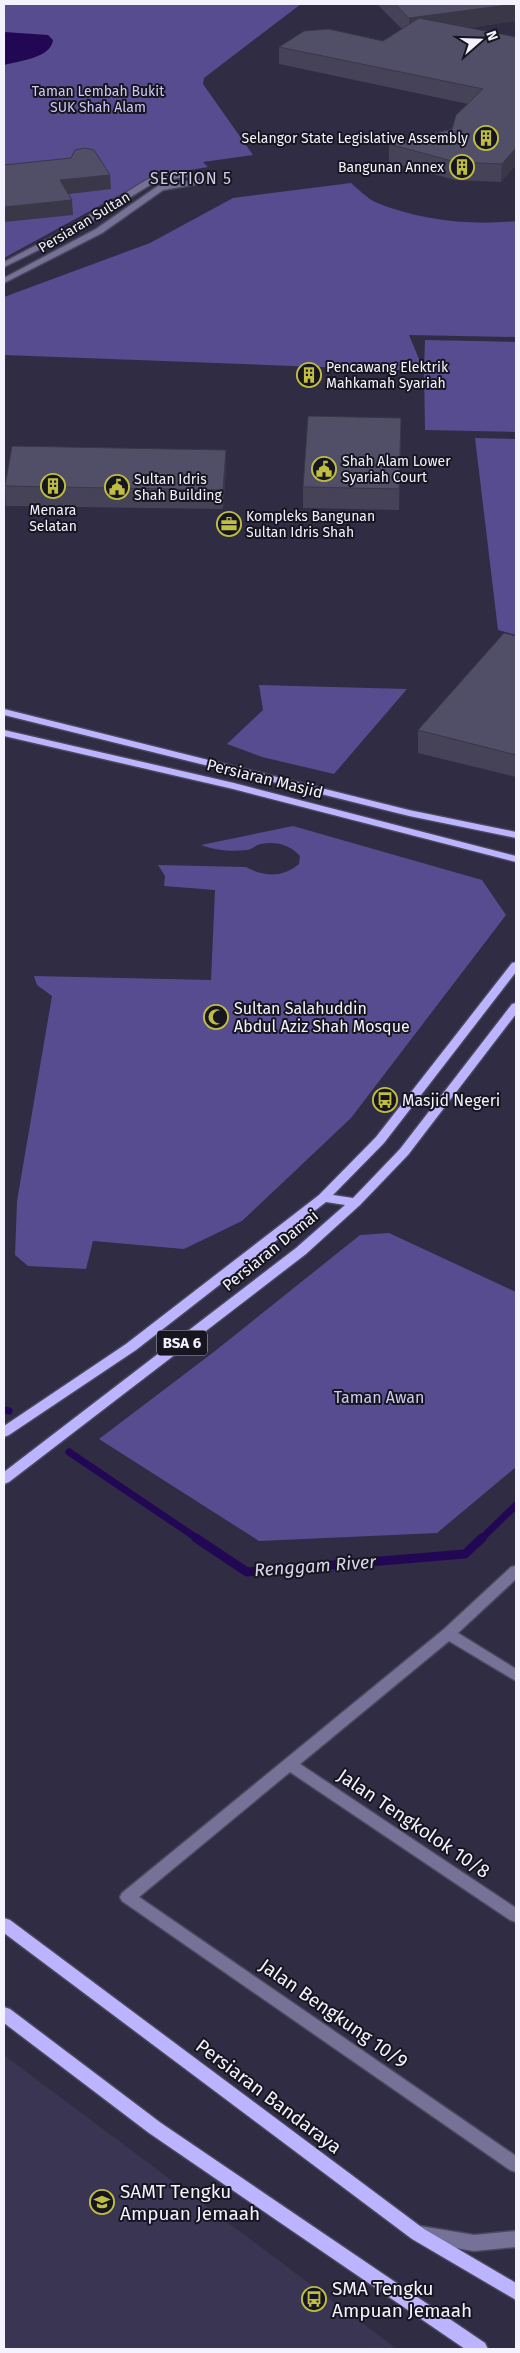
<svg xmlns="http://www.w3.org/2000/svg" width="520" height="2353" font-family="'Fira Sans',sans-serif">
<rect width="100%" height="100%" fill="#2f2c43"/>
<path fill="#393552" d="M4,2055L397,2349H4Z"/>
<path fill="#574c8f" d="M4,4H301L204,78L203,84L253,155L203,162L208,167L154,176L4,258Z
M351,183C358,189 367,198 375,202C418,220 470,226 516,221V337L409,335L424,371L425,340L516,342V432L425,430L424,371L4,355V297L150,243L233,198Z
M475,438L516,439V635L498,630Z
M259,685L407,689L334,774L262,757L227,744L263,710Z
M293,826L482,880L506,915L351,1118L242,1221L184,1249L93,1241L86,1269L28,1266L15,1255L17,1201L52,996L37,985L34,976L211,980L215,890L164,886L165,876L158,865L246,867C265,877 282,878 299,864L300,856C290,845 276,841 261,844C256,845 252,849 247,850C233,852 213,850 201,845Z
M389,1233L516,1292V1467L437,1533L259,1541L99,1439L215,1351L360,1235Z"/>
<path fill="#220754" d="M4,32L48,35L53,40C51,58 19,61 4,65Z"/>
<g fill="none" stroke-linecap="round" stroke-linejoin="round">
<path stroke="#220754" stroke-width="7" d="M4,1410L9,1411
M69,1452L198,1539
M481,1539L516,1505"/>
<path stroke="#220754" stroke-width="9" d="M196,1538L247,1572L465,1554L482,1538"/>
<defs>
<path id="minor" d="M187,172H190V176L153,183L73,233L4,267V262L67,229L148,179Z
M206,178L210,180L209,182L163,190L102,233L4,283V278L96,229L158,186Z
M516,1566V1579L458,1633L516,1669V1681L449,1641L300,1764L516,1908V1922L510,1920L290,1772L139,1897L516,2156V2172L510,2170L122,1901L120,1897L122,1893L443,1630L511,1567Z
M420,2226L474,2235L516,2231V2247L474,2251L420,2242L414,2239L411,2234L414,2229Z"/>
<path id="major" d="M4,709L409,810L516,832V838L409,816L4,715Z
M4,730L234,783L516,856V862L233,789L4,736Z
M516,962V972L384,1143L333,1195L353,1198L400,1149L512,1004L516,1003V1014L408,1155L360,1205L306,1254L9,1482L4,1484V1472L296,1248L345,1205L326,1202L136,1350L9,1435L4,1437V1426L126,1344L319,1195L376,1137L512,963Z
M4,1918L10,1920L424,2229L516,2283V2300L412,2239L4,1933Z
M4,2007L10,2009L161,2123L485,2343L488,2349H465L149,2133L4,2023Z"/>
</defs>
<use href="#minor" stroke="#4a485d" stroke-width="3"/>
<use href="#major" stroke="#4a485d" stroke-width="3"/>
<use href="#minor" fill="#767297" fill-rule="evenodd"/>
<use href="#major" fill="#bdb4ff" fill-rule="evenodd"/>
</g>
<path fill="#464359" d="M377,4H516V21L467,28L516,37V165L501,182L455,180L389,162V144L452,129L468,104L279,64V47L383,41L402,29Z
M401,418L399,510L303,508V487Z
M226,469L223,509L6,506L5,486Z
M516,636V777L418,753V730Z"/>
<path fill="#393748" d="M516,4V21L409,35V18Z
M516,148V165L501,182L502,164Z
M110,175L111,189L61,195L60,180Z
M72,200L73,215L4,222V207Z
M226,450V469L223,509V490Z"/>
<path fill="#514e67" stroke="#393748" d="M395,4H516L409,18Z
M419,18L516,37V148L502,164L456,162L389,144L452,129L456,115L483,89L279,47L304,31L329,29L383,41Z
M85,148L94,150L110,175L60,180L72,200L4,207V165L71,158L75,150Z
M308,416L401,418L399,489L303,487Z
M12,446L226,450L223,490L5,486Z
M504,633L516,636V755L418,730Z"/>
<defs>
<symbol id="building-ring" viewBox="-11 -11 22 22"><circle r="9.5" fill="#171620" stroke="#bfbe42" stroke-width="1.5"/><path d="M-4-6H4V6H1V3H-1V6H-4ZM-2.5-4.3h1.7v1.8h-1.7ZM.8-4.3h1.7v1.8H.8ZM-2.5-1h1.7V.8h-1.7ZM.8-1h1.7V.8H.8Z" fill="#bfbe42"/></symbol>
<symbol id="civic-ring" viewBox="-11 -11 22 22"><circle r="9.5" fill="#171620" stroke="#bfbe42" stroke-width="1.5"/><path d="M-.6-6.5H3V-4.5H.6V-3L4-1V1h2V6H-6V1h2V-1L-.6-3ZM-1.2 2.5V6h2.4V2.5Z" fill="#bfbe42"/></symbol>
<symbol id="office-ring" viewBox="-11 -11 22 22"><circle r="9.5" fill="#171620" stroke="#bfbe42" stroke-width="1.5"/><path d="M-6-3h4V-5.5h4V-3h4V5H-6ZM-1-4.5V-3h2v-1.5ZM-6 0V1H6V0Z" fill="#bfbe42"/></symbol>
<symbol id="mosque-ring" viewBox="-11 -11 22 22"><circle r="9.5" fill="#171620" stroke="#bfbe42" stroke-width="1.5"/><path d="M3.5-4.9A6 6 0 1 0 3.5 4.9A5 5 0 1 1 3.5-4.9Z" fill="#bfbe42"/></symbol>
<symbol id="bus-ring" viewBox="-11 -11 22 22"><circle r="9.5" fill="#171620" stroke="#bfbe42" stroke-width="1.5"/><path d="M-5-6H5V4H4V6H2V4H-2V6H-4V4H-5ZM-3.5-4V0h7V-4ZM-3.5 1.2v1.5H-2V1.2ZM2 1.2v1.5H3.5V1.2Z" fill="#bfbe42"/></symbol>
<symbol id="school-ring" viewBox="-11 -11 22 22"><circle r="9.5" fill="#171620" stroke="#bfbe42" stroke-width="1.5"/><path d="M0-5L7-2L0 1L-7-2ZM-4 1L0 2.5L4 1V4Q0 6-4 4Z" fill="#bfbe42"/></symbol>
</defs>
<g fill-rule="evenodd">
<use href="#building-ring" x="472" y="124" width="28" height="28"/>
<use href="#building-ring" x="448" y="153" width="28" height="28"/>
<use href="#building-ring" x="295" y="361" width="28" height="28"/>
<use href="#civic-ring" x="310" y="455" width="28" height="28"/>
<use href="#building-ring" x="39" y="472" width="28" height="28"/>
<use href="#civic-ring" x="103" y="473" width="28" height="28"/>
<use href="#office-ring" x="215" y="510" width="28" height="28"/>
<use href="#mosque-ring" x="202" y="1003" width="28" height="28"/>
<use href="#bus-ring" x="371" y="1086" width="28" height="28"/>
<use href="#school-ring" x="88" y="2188" width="28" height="28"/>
<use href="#bus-ring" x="300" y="2285" width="28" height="28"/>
</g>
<g text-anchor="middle" stroke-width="4" stroke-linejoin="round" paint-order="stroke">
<g font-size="14" fill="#cdc9f5" stroke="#171620">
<text x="98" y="96">Taman Lembah Bukit<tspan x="98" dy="16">SUK Shah Alam</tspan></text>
</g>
<g font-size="14" fill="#f3f2fe" stroke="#171620" text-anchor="start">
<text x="468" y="143" text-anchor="end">Selangor State Legislative Assembly</text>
<text x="444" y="172" text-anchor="end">Bangunan Annex</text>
<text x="326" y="372">Pencawang Elektrik<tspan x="326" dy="16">Mahkamah Syariah</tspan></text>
<text x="342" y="466">Shah Alam Lower<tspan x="342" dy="16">Syariah Court</tspan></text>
<text x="134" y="484">Sultan Idris<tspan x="134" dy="16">Shah Building</tspan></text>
<text x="53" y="515" text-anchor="middle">Menara<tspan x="53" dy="16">Selatan</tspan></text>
<text x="246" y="521">Kompleks Bangunan<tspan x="246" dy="16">Sultan Idris Shah</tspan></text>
</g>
<g font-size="14" fill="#f3f2fe" stroke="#171620">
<text transform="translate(84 222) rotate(-31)" y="5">Persiaran Sultan</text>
</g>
<rect fill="#171620" stroke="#b1b0bb" stroke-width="1" x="157" y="1330.5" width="50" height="25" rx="4"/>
<g font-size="15" font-weight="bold" fill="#f3f2fe">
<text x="182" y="1348">BSA 6</text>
</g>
<g font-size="16" letter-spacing="1" fill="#cecce9" stroke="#171620">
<text x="191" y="184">SECTION 5</text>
</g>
<g font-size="16" fill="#f3f2fe" stroke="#171620">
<text transform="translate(265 778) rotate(14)" y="6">Persiaran Masjid</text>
<text transform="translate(270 1250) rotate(-39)" y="6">Persiaran Damai</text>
</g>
<g font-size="16" fill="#f3f2fe" stroke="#171620" text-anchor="start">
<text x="234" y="1014">Sultan Salahuddin<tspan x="234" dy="18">Abdul Aziz Shah Mosque</tspan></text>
<text x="402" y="1106">Masjid Negeri</text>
</g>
<g font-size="16" fill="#cdc9f5" stroke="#171620">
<text x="379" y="1403">Taman Awan</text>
</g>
<g font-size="18" font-style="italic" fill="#d8d6ed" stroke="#171620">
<text transform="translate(315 1566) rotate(-4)" y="6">Renggam River</text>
</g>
<g font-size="19" fill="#f3f2fe" stroke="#171620">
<text transform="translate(414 1823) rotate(34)" y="7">Jalan Tengkolok 10/8</text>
<text transform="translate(334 2013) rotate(35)" y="7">Jalan Bengkung 10/9</text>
<text transform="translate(269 2096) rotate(37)" y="7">Persiaran Bandaraya</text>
</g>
<g font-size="19" fill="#f3f2fe" stroke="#171620" text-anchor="start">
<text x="120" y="2198">SAMT Tengku<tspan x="120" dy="22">Ampuan Jemaah</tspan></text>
<text x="332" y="2295">SMA Tengku<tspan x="332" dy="22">Ampuan Jemaah</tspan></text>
</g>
</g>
<rect width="520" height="2353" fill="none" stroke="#f3f2fe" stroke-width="10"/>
<g transform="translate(480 40) rotate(70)" stroke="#171620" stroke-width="4" paint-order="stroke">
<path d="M0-4L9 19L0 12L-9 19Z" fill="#f3f2fe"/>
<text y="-8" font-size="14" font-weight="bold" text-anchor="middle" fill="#f3f2fe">N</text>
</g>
</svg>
